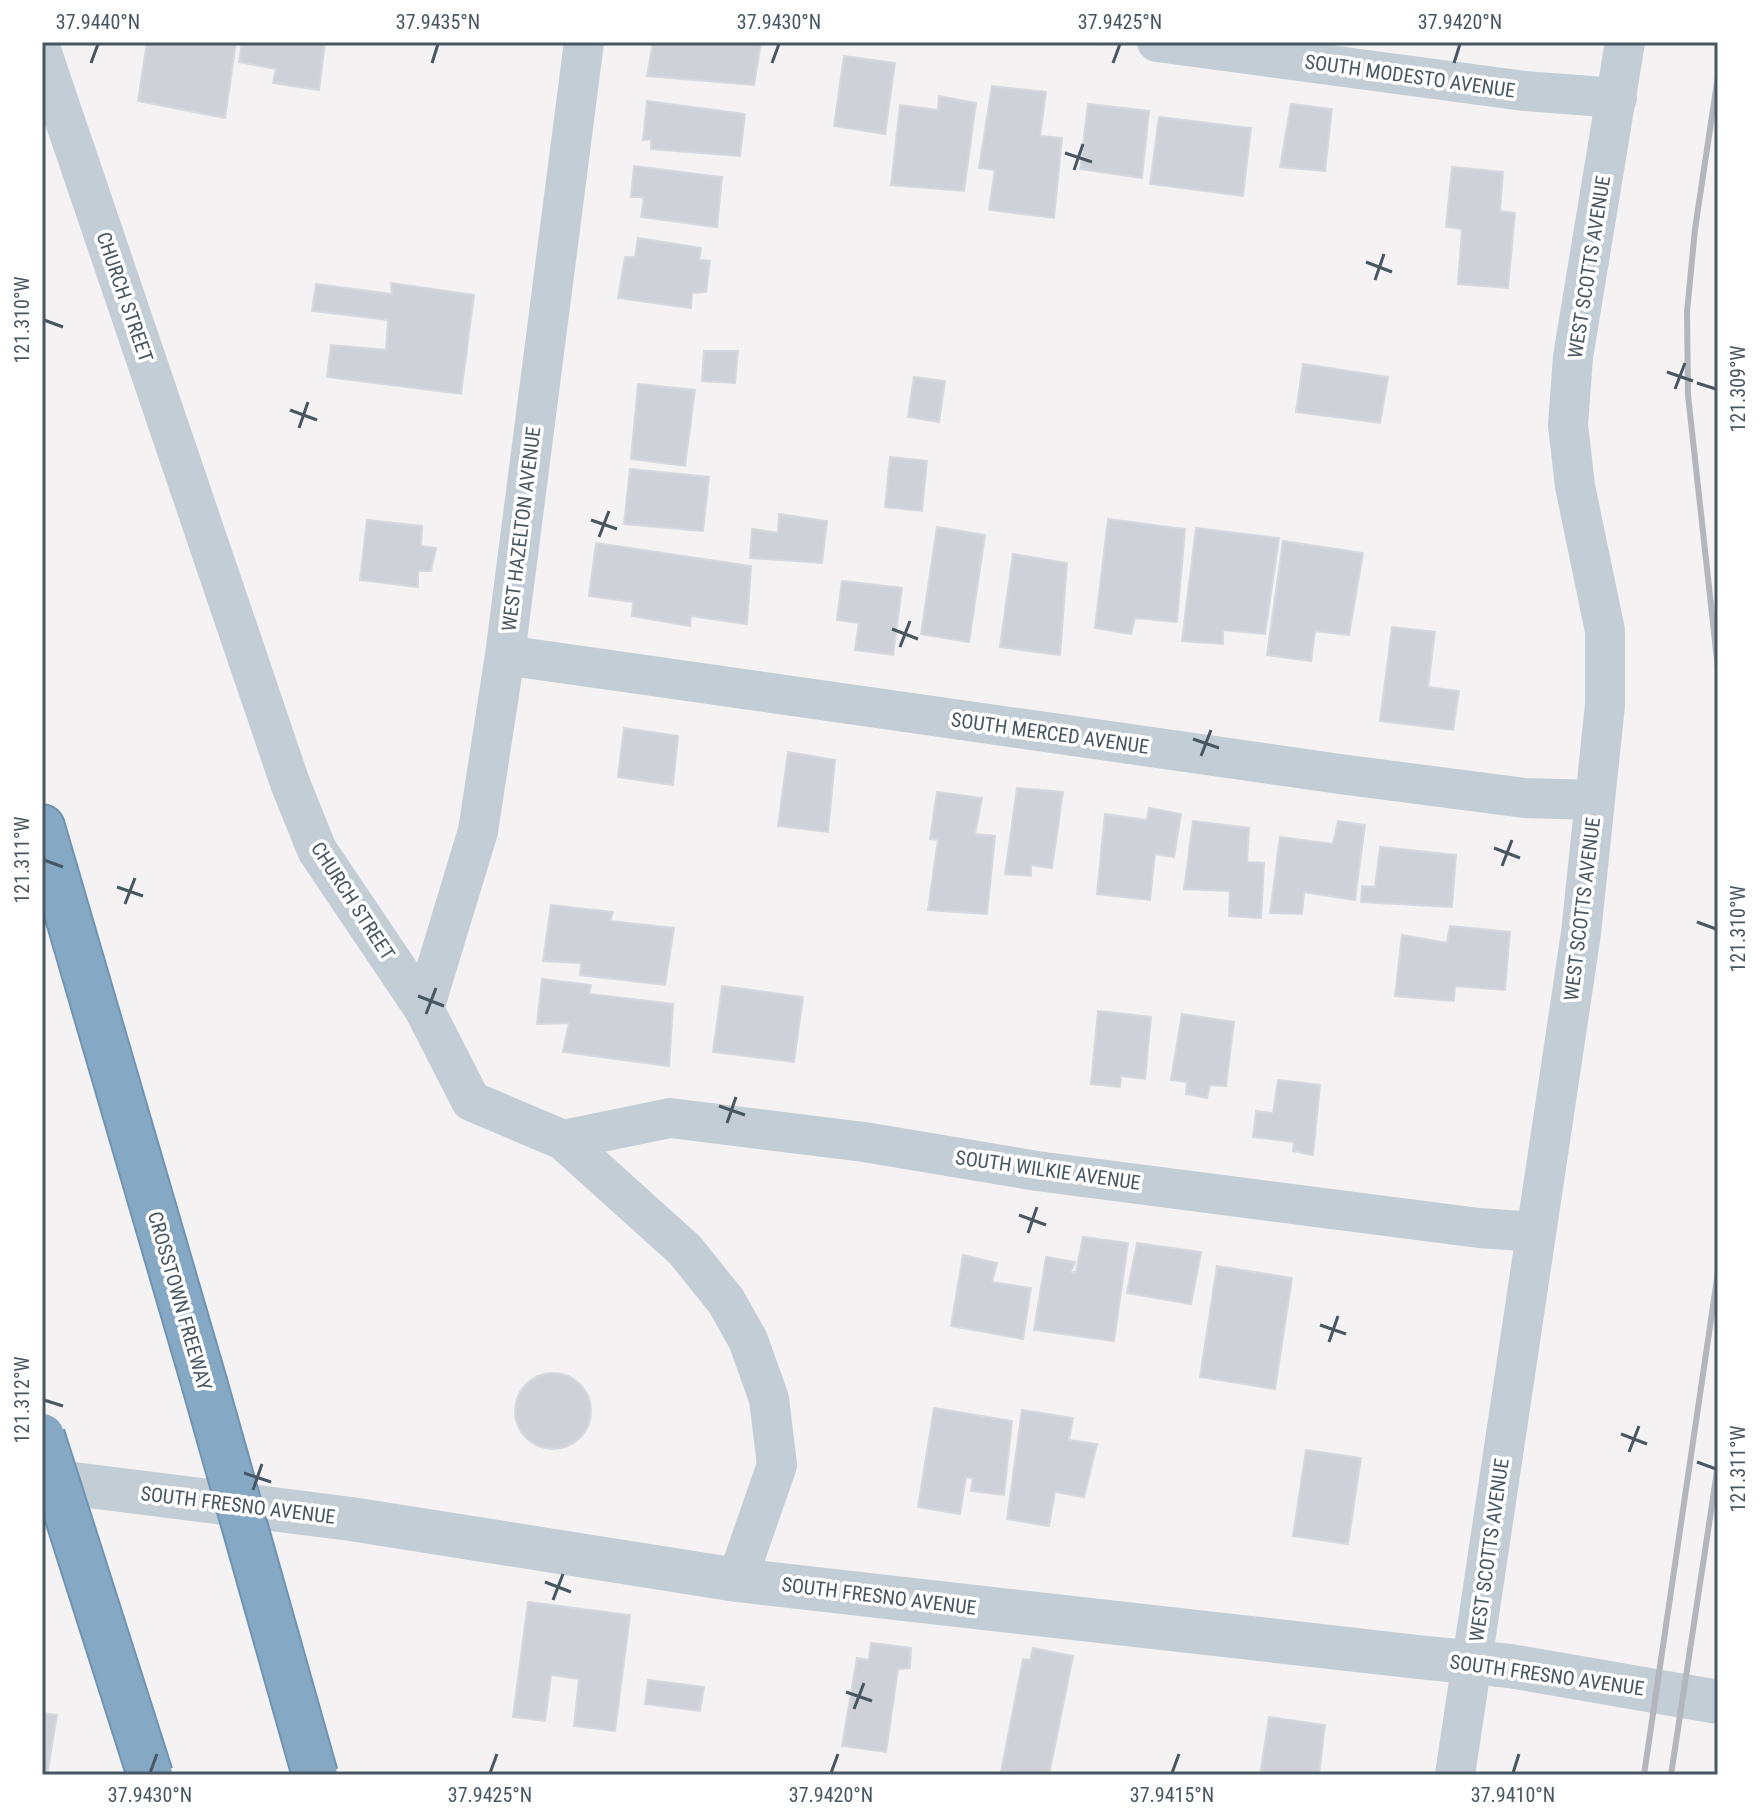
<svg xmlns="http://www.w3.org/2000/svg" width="1760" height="1817" font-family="'Roboto Condensed',sans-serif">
<rect width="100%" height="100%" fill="#f4f2f2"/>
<path fill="#ced2d8" stroke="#d5d8de" stroke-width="2" d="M147,42H236L225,118L138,101Z
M242,42H325L319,90L273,83L276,69L239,62Z
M653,42H761L754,85L647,76Z
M844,56L895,63L885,134L834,126Z
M992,86L1046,92L1040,136L1062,138L1054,218L989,210L995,170L979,168Z
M939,96L976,103L964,191L891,185L900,105L938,110Z
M647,101L745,114L740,156L651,149V139L643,140Z
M1088,104L1149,111L1142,178L1080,169Z
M1291,104L1332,109L1325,171L1280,167Z
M1159,117L1251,128L1243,196L1150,184Z
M634,166L722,177L717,227L641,217L644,197H631Z
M1452,167L1503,172L1500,211L1515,213L1508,288L1458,284L1462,229L1446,227Z
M638,238L701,248L699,260L710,261L706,292L692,293L691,308L618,298L625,257H635Z
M391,283L474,295L461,394L327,377L331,345L386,350L388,320L312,311L316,284L392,294Z
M704,351H738L735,383L702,381Z
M1303,364L1388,377L1380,423L1296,412Z
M914,377L945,381L939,422L908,417Z
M638,384L695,390L685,466L631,459Z
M890,457L927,461L922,511L885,507Z
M630,469L709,477L703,531L624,524Z
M779,514L827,521L822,563L750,558L752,529L778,533Z
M1108,519L1185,529L1177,622L1135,618L1131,634L1095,628Z
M367,520L422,526L421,546L436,548L431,571H418V587L360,580Z
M937,527L985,535L969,642L921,634Z
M1196,528L1279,538L1265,634L1223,630V644L1182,641Z
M1283,541L1363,553L1349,635L1315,631L1311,661L1267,655Z
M596,543L751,566L747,624L691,616L690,626L632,616L633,602L589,596Z
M1013,554L1067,563L1060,655L1000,647Z
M842,581L902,588L893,655L855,650L859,623L837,620Z
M1392,627L1435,632L1428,687L1459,691L1453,730L1380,721Z
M624,728L678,736L673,785L618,777Z
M788,752L835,760L828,832L778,826Z
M1017,788L1063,792L1052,868L1031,865V876L1005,874Z
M937,792L982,798L975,834L995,836L987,914L928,910L938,840L930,839Z
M1149,808L1181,814L1174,857L1155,854L1150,900L1097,894L1105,814L1147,820Z
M1193,821L1249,828L1247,862L1264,863L1261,918L1229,916L1230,891L1184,889Z
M1338,821L1365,825L1355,900L1304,892L1302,914L1270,913L1280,837L1333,844Z
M1380,847L1456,855L1452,907L1361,902L1362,886L1375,887Z
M551,905L613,912L610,921L674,928L665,985L580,975L581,963L543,961Z
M1450,926L1510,932L1505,990L1455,986L1454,1001L1395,996L1402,935L1447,943Z
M542,979L591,985L589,994L673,1004L669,1066L563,1052L569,1023L537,1024Z
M722,986L803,997L794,1062L713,1052Z
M1098,1011L1151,1017L1145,1079L1121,1076L1120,1087L1091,1084Z
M1182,1014L1234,1022L1226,1086L1210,1085L1207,1098L1186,1094L1187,1082L1171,1080Z
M1278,1080L1320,1085L1313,1155L1293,1151L1294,1142L1253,1137L1256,1111L1273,1113Z
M1083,1237L1128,1243L1114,1341L1034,1330L1046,1257L1075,1262L1071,1272H1076Z
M1137,1243L1201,1252L1191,1304L1127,1293Z
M963,1255L997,1263L992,1282L1031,1288L1023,1339L951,1326Z
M1217,1266L1292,1278L1275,1389L1200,1377Z
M515 1411a38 38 0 1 1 76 0a38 38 0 1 1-76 0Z
M934,1408L1012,1421L1004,1495L971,1491L973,1478L966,1477L960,1514L918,1507Z
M1022,1410L1073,1418L1069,1440L1097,1444L1084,1497L1055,1492L1049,1526L1007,1519Z
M1306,1450L1361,1458L1348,1544L1293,1536Z
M528,1602L630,1615L615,1731L574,1726L579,1679L551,1675L545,1721L513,1717Z
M871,1643L911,1648L910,1668L898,1669L886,1752L842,1746L857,1658L869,1660Z
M1033,1648L1073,1656L1049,1775L1001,1772L1023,1659L1030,1660Z
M648,1680L704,1687L700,1711L645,1704Z
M42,1713L57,1715L47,1775H42Z
M1269,1717L1325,1725L1319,1775H1260Z"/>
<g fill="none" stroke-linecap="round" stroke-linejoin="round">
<defs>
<path id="motorway" d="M42,827L204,1382"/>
</defs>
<use href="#motorway" stroke="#7093b1" stroke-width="48"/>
<path stroke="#c2cdd5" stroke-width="40" d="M1157,42L1524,91L1617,98
M42,53L290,783L317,850L424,1009L471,1101L563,1140L685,1250L726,1301L748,1340L769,1399L777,1465L737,1580
M505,655L1340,774L1524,798L1595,800
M424,1009L478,831L505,655L584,42
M563,1140L670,1118L864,1142L1037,1171L1479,1228L1536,1232
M1455,1775L1581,933L1605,705V631L1575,486L1568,425L1573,357L1625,42"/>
<path stroke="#c2cdd5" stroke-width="44" d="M42,1480L351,1519L737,1580L1427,1658L1510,1666L1718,1702"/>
<use href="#motorway" stroke="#85a8c5" stroke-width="44"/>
<path stroke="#b3b7bd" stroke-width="6" d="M1718,76L1695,229L1687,312L1688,395L1718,669
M1644,1775L1718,1272
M1671,1775L1718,1465"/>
<defs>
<path id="motorway-bridge" d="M204,1382L315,1775
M42,1436L150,1775"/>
</defs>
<use href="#motorway-bridge" stroke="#7093b1" stroke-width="48" stroke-linecap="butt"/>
<use href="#motorway-bridge" stroke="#85a8c5" stroke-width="44"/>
</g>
<path fill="none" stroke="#475762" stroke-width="3" d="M91,63L98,44M432,63L438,44M772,63L779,44M1113,63L1120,44M1454,63L1460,44M1065,153L1092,162M1074,170L1083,144M1366,262L1392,272M1375,280L1384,254M44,320L63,327M1667,372L1693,381M1697,383L1716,389M1675,389L1685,363M290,410L317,420M299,428L308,402M591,520L617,529M599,537L609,511M892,629L918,639M900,647L910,621M1193,739L1219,748M1201,756L1211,730M1494,848L1520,858M44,860L63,867M1502,866L1512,840M117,887L143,896M125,904L135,878M1697,922L1716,929M418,996L444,1006M426,1014L436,988M719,1106L745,1115M727,1123L736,1097M1019,1215L1046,1225M1028,1233L1037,1207M1320,1325L1346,1334M1329,1342L1338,1316M44,1400L63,1406M1621,1434L1647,1444M1629,1452L1639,1426M1697,1462L1716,1469M244,1473L271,1482M253,1490L262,1464M545,1582L571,1592M553,1600L563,1574M846,1692L872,1701M854,1709L864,1683M150,1773L157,1754M490,1773L497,1754M831,1773L838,1754M1172,1773L1179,1754M1513,1773L1519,1754"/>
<g text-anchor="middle" stroke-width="7" stroke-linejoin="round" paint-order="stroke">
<g font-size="20" fill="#475762" stroke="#fff">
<text transform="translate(1410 76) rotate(8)" y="7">SOUTH MODESTO AVENUE</text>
<text transform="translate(1589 267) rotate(-81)" y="7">WEST SCOTTS AVENUE</text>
<text transform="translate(125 297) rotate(71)" y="7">CHURCH STREET</text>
<text transform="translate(521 529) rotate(-83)" y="7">WEST HAZELTON AVENUE</text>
<text transform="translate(1050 733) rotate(8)" y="7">SOUTH MERCED AVENUE</text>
<text transform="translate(353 901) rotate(57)" y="7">CHURCH STREET</text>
<text transform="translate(1582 909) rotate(-83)" y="7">WEST SCOTTS AVENUE</text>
<text transform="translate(1048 1170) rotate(8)" y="7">SOUTH WILKIE AVENUE</text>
<text transform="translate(180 1301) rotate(74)" y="7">CROSSTOWN FREEWAY</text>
<text transform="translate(238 1505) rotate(7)" y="7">SOUTH FRESNO AVENUE</text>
<text transform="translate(1489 1550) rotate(-82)" y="7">WEST SCOTTS AVENUE</text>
<text transform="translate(879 1596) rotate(7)" y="7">SOUTH FRESNO AVENUE</text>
<text transform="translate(1547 1675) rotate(8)" y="7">SOUTH FRESNO AVENUE</text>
</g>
</g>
<rect width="1760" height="1817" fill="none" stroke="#ffffff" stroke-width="88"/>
<rect x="44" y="44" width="1672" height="1729" fill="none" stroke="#475762" stroke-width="3"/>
<g font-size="20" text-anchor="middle" fill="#475762">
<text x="98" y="29">37.9440°N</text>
<text x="438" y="29">37.9435°N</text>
<text x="779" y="29">37.9430°N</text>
<text x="1120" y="29">37.9425°N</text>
<text x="1460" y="29">37.9420°N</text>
<text transform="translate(22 320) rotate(-90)" y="7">121.310°W</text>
<text transform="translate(1738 389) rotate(-90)" y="7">121.309°W</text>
<text transform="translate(22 860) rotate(-90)" y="7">121.311°W</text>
<text transform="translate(1738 929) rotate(-90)" y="7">121.310°W</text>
<text transform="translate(22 1400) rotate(-90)" y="7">121.312°W</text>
<text transform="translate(1738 1469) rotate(-90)" y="7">121.311°W</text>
<text x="150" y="1802">37.9430°N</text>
<text x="490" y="1802">37.9425°N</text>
<text x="831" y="1802">37.9420°N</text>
<text x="1172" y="1802">37.9415°N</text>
<text x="1513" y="1802">37.9410°N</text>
</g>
</svg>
